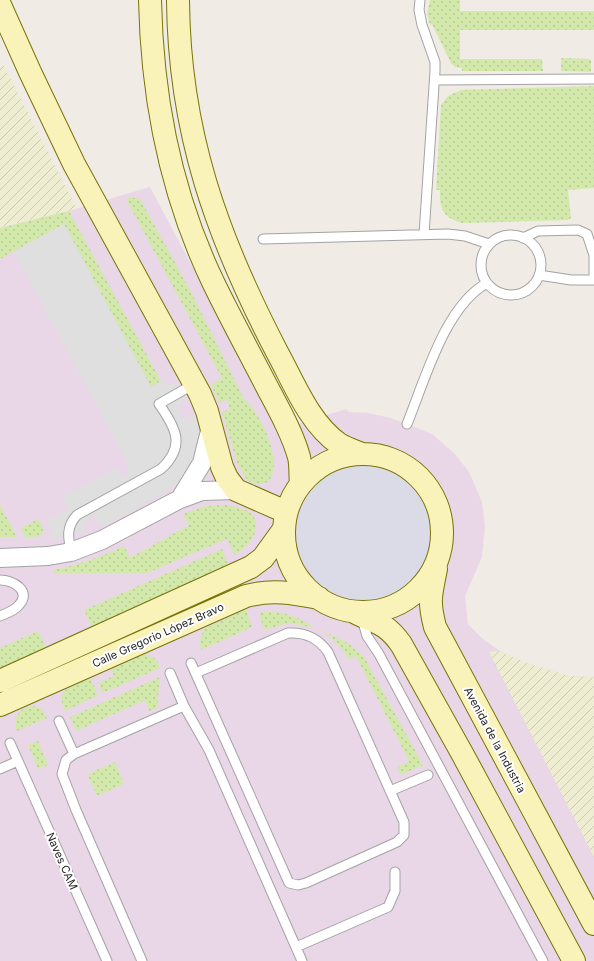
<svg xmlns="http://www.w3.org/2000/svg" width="594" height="961" font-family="Inter,sans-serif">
<defs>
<pattern id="farmland-furrows" width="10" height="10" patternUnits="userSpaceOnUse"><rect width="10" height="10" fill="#eeecd1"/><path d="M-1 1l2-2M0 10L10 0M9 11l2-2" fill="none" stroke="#cccab3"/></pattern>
<pattern id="grass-dots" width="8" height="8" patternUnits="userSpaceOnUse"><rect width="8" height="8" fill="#d3e9ac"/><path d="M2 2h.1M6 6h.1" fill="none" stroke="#b5c794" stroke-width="1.8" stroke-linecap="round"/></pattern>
</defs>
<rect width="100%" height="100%" fill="#f0ebe5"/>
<path fill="#e9d7e8" d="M150,187L279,430L346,409L349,412L368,413L391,418L432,434L455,454L469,472L482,502L485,526L482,557L465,596L468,624L483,639L500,651L526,663L569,676L594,677V961H0V228L69,211Z"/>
<path fill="url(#farmland-furrows)" d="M4,66L77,209L0,227V67Z
M500,651L526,663L569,676L594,677V857L489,652Z"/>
<path fill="url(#grass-dots)" d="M430,0H460V11H594V30H460V59H542L543,71H462V68L455,67L451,63L432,24L430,25L427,14Z
M561,58L591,59V72L561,71Z
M594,86V188L568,190L571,218L568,220L462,223C443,218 439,208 440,190H436L441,105L448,96L461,90Z
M130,197L140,199L190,290L244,399C259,409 287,468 267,482C261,486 253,484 247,480L237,463L222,412L230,409L227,400L219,402L211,385L222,378L126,199Z
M69,211L161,381L151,387L64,224L0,259V228Z
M0,505L17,537H0Z
M228,505L249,511C266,526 250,546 235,555L227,539L147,573H54L53,570C79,565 100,557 124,546L130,558L189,525L183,514L206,506Z
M38,519L43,528L42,534L37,537H25L21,528Z
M222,549L229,567L92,628L84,610Z
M246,609L252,627L201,650L200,639L204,629Z
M266,612C285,611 299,617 315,628L289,623L264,630L259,613Z
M318,629L348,643L364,657L423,765L401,775L397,767L409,761L356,656L349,659C340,645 332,637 318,629Z
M38,631L46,648L0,668V648Z
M145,654L156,659L160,668L103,693L98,683L114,676L111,669Z
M160,677L157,708L149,711L145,700L76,731L70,717Z
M90,678L98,695L65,711C54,688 74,685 90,678Z
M33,706L42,709L47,718L17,731C12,718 20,707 33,706Z
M38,741L48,765L38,769L28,745Z
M115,762L124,784L97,796L88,776L90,773Z"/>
<path fill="#dfdfdf" d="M64,224L151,387L161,381L169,386L177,382L187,401L180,405L179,412L182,418L195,416L199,429V442L194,462L181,481L168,491L101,527L95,516L86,521L85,531L51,540L52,532L47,521L69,508L63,497L116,468L123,479L128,473L129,468L127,462L14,252Z"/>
<path fill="#dadbe6" d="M296 533a67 67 0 1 1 134 0a67 67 0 1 1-134 0Z"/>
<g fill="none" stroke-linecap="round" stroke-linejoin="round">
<defs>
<path id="lane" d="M420,0L419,10L422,25L435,62V71L424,234
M435,80L594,79
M481 265a30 30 0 1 1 60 0a30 30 0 1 1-60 0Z
M523,238L538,231L578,230L587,234L594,255V280
M263,239L448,234L465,236L489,244
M539,275L571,280H594
M407,424C425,380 445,306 487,283
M71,552C68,537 66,527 77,515L161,469C186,446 176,428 159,404L194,384
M0,580C13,580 32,591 19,605C14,611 7,613 0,616
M362,619L367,636L379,654L543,961
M191,663L289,883L298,885L306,883L397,842L404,835V822L328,652C318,638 306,632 288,633L196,673
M170,673L184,706
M59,721L74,754
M10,743L107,961
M0,769L18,761
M390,791L428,775
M296,947L388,907L395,891V872
M142,961L76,810L62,774L66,760L74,754L184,706L209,750L302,961"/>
<path id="street" d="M180,499L202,463L211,427
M0,558L48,556L71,552L102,540L180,499L202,491L236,490"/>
<path id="secondary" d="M150,0C152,98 171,195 214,284C230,317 248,350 265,383C277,406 292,432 299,457C301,465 300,476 301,484
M178,0C179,132 217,237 277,352C294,383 309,423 339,444C345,448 355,451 362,454
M0,5L30,72L74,164L200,394L207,411L222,467L227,478L236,490L286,512
M284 533a79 79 0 1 1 158 0a79 79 0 1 1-158 0Z
M436,569C431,595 428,600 435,627L594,924
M356,613C378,624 386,623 401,644L463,755L574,961
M0,681L251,567L263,558L284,529
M0,705L246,596C272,589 293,593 319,598"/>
</defs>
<use href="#lane" stroke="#a3a3a3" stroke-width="11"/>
<use href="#street" stroke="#a3a3a3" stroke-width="20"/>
<use href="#secondary" stroke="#777306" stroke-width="24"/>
<use href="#lane" stroke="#fff" stroke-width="9"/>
<use href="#street" stroke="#fff" stroke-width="18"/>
<use href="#secondary" stroke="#f9f3ba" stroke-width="22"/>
</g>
<g text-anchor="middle" stroke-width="4" stroke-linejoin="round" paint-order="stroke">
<g font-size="11" fill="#1f1f1f" stroke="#fff">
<text transform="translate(158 635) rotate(-24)" y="4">Calle Gregorio López Bravo</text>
<text transform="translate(495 740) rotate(62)" y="4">Avenida de la Industria</text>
<text transform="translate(62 861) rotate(66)" y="4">Naves CAM</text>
</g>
</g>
</svg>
